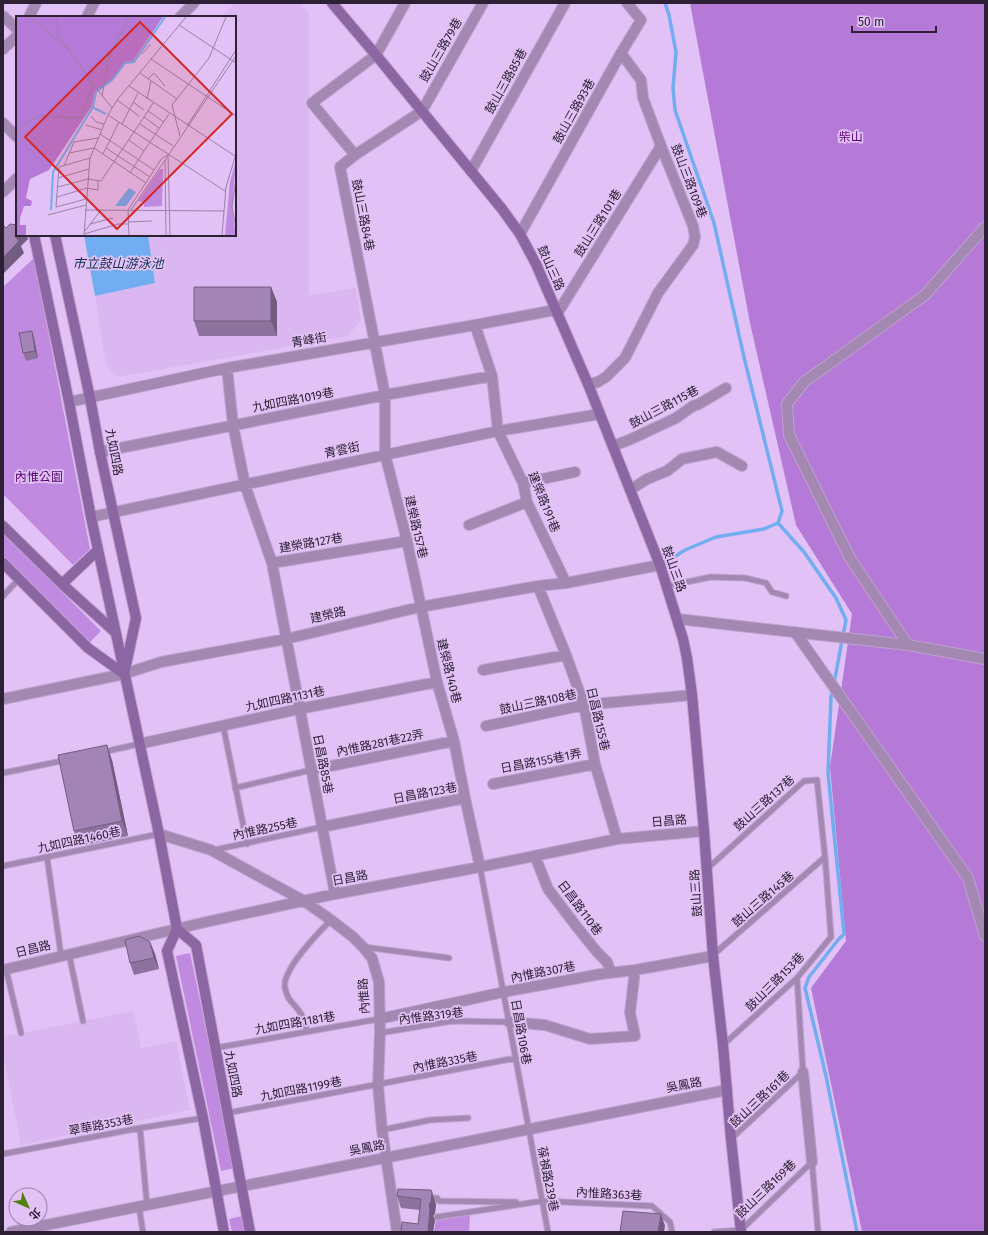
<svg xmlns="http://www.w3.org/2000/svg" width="988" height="1235" font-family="'Fira Sans','Noto Sans TC',sans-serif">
<rect width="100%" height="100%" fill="#e2c2f6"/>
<path fill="#dbb7f2" d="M235,3H299L309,13V295L356,288L361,320L348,336L118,377L106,366L95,296L155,283L148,235H235V17H220Z
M134,1011L141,1048L176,1041L190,1110L21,1145L3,1053V1037Z"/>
<path fill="#c18ae1" d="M34,258L90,549L73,565L3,494V287Z
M3,533L101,631L90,642L3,556Z
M190,953L235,1168L221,1171L176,956Z
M470,1215L469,1232H434L436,1220Z
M242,1216L245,1232H232L229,1219Z"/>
<path fill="#b57ad7" d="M690,3H985V1232H862L811,988L846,941L830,767L852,614L796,525L750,323Z"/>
<path fill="#71adf0" d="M84,235H148L155,283L95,296Z"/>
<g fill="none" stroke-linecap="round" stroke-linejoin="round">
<path stroke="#71adf0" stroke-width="3.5" d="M665,3L669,15L676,52L673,88L675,110L714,223L743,353L782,511L778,523L804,552L836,598L846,620L834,683
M674,557L685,550L716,537L764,529L778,523
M833,689L831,697L828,773L844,934L838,940L809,977L805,988L826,1076L857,1232"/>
<defs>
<path id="lane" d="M667,586L711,577L745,578L766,583L772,592L786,596
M3,596L19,579
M223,725L247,844
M103,752L139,744
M3,773L66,760
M235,788L311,770
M214,850L322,827
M47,857L61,955
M3,866L159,834
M480,867L548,1232
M708,868L804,781L817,780L825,857L831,937L797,978L723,1045
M364,947L449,958
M69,954L83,1021
M713,955L825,857
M6,969L21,1033
M307,1032C305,1026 304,1018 301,1014C295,1003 288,1003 285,988C281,971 319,932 331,920
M380,1033L452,1021L509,1022
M215,1048L379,1019
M227,1113L516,1058
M140,1128L147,1205
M382,1130L430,1120L468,1118
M731,1139L803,1072L797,978
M3,1154L140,1128L203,1118
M812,1162L818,1232
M429,1198H437L439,1201L516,1202
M139,1207L143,1232
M437,1217L542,1201L652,1206L670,1222L672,1232
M714,1232L741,1230L812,1162"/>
<path id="street" d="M3,16L17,29
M29,17L36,3
M87,17L94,3
M180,17L194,3
M3,49L17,36
M3,123L17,137
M355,155L312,103L376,55L405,3
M471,171L565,3
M3,192L17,178
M985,227L925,295L804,382L787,404L789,435L850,558L908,645L985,659
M520,234L621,53L641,20L627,3
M557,314L661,146
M475,325L492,376L498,431L523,483L527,502L566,583
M227,368L233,425L245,485L272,563
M588,384L598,382L606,377L625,358L658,293L693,245L695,237L693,226L661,146L643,98L641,80L621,53
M69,402L227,368L475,325L555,310
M613,446L629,440L676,418L693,406L699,404L726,388
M100,452L385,395L492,376
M523,483L575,472
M630,490L647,479L667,471L682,459L717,452L742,466
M91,517L498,431L600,414
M469,525L527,502
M538,586L566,655L584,705L595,764L617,839
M678,619L908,645
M795,632L968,878L985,936
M483,670L566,655
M3,699L124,674L161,662L286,639L420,607L538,586L566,583L660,565
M486,726L584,705L692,695
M139,744L299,709L437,682
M311,770L454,741
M493,784L595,764
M465,798L454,741L437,682L407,541L385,454V395L340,167L355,155L422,111L483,3
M322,827L465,798L480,867
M159,834L211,850L304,901L331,920L353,937L363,947L372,958L379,982L380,1033L378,1085L382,1130L397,1232
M535,856L548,889L577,927L597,952L607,962L611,972
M335,894L272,563L407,541
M3,970L206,922L335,894L480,867L617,839L704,831
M379,1019L504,992L601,974L635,970L713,956
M509,1022L545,1025L590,1039L635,1036L630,1013L635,970
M803,1072L812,1162
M11,1232L727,1090"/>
<path id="secondary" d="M332,3L376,55L502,209L520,234L536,264L588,384L660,565L683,639L687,658L692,695L704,831L713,956L723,1045L731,1139L741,1232
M34,235L69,402L91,517L159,834L177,929L167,951L203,1118L224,1232
M55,235L90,398L100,452L136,618L125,670
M3,526L62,584L115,632
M3,563L88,648L124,674
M62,584L98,550
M177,929L196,945L250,1232"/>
</defs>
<use href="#lane" stroke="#bea2cf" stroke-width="7"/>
<use href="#street" stroke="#bea2cf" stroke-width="12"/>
<use href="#secondary" stroke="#bea2cf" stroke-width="12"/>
<use href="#lane" stroke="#a389b2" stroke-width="5"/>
<use href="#street" stroke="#a389b2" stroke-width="10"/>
<use href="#secondary" stroke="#8c66a2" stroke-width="10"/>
</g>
<path fill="#8c729d" d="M271,287L277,302V336H199L194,321Z
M34,338L38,358L26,361L23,353Z
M112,760L128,836L79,846L74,831Z
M150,942L155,954L159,969L134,975L130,963Z
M398,1189L436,1204L435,1213L433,1216L435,1220L433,1232H401L418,1224L420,1210L401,1208L397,1196Z"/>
<path fill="#725c7f" d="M17,235H27L28,239L21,246L24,253L3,274V258L15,236Z
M271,287L277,302V336L271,321Z
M32,331L34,338L38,358L35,351Z
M107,745L112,760L128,836L122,821Z
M150,942L155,954L159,969L154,958Z
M432,1192L436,1204L435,1213L433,1216L435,1220L433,1232H428L429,1204Z
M661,1214L665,1226L664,1232H658Z"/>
<path fill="#a384b6" stroke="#725c7f" d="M10,224L17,225V235L15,236L19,241L3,258V227L4,226L6,228Z
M194,287H271V321H194Z
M32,331L35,351L23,353L19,333Z
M107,745L122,821L74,831L58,755Z
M139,936L150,942L154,958L130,963L125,940Z
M398,1189L431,1190L432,1192L431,1202L429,1204L430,1209L428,1232H401L402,1222L418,1224L421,1199L397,1196Z
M623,1211L661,1214L658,1232H620Z"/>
<g text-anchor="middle" stroke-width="3.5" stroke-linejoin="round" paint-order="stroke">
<g font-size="12" fill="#2d2034" stroke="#e2c2f6">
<text transform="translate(441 50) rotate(-60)" y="4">鼓山三路79巷</text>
<text transform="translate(506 81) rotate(-61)" y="4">鼓山三路85巷</text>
<text transform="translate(574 111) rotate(-61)" y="4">鼓山三路93巷</text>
<text transform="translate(689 181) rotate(69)" y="4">鼓山三路109巷</text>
<text transform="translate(363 215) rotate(79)" y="4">鼓山三路84巷</text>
<text transform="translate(598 223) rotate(-58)" y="4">鼓山三路101巷</text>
<text transform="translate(551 268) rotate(66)" y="4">鼓山三路</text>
<text transform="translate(309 340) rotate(-10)" y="4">青峰街</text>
<text transform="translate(293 400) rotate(-11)" y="4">九如四路1019巷</text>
<text transform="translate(664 407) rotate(-28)" y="4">鼓山三路115巷</text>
<text transform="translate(342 450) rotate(-12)" y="4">青雲街</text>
<text transform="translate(114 452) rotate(79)" y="4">九如四路</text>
<text transform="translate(544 502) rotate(68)" y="4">建榮路191巷</text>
<text transform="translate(416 527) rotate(77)" y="4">建榮路157巷</text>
<text transform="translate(311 543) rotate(-10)" y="4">建榮路127巷</text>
<text transform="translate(674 569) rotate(70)" y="4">鼓山三路</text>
<text transform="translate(328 615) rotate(-13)" y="4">建榮路</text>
<text transform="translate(449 671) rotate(76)" y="4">建榮路140巷</text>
<text transform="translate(285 699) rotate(-12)" y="4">九如四路1131巷</text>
<text transform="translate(538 702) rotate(-12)" y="4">鼓山三路108巷</text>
<text transform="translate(598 719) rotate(77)" y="4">日昌路155巷</text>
<text transform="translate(380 743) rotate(-12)" y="4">內惟路281巷22弄</text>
<text transform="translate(541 761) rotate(-11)" y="4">日昌路155巷1弄</text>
<text transform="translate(323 764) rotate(79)" y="4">日昌路85巷</text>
<text transform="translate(425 793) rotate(-11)" y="4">日昌路123巷</text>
<text transform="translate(764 803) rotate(-42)" y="4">鼓山三路137巷</text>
<text transform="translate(669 821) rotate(-5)" y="4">日昌路</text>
<text transform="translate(265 829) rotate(-12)" y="4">內惟路255巷</text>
<text transform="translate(79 840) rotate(-12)" y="4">九如四路1460巷</text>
<text transform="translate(350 878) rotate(-11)" y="4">日昌路</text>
<text transform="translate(696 893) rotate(-94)" y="4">鼓山三路</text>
<text transform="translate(763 899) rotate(-41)" y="4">鼓山三路145巷</text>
<text transform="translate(580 908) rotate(53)" y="4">日昌路110巷</text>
<text transform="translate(33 949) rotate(-14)" y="4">日昌路</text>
<text transform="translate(543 972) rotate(-11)" y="4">內惟路307巷</text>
<text transform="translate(775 982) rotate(-45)" y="4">鼓山三路153巷</text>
<text transform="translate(364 996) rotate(-94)" y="4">內惟路</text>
<text transform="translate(431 1016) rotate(-7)" y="4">內惟路319巷</text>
<text transform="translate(295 1023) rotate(-10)" y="4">九如四路1181巷</text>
<text transform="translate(521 1032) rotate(80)" y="4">日昌路106巷</text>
<text transform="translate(445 1062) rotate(-11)" y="4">內惟路335巷</text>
<text transform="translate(233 1074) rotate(79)" y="4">九如四路</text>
<text transform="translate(684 1085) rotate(-11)" y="4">吳鳳路</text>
<text transform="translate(301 1089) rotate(-11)" y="4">九如四路1199巷</text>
<text transform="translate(760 1099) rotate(-43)" y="4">鼓山三路161巷</text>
<text transform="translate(101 1125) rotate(-11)" y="4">翠華路353巷</text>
<text transform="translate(367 1148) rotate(-11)" y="4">吳鳳路</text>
<text transform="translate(548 1179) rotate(79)" y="4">葆禎路239巷</text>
<text transform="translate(766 1189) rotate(-44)" y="4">鼓山三路169巷</text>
<text transform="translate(609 1194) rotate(3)" y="4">內惟路363巷</text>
</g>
<g font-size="12" fill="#570078" stroke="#e2c2f6">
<text x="851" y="141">柴山</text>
<text x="39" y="481">內惟公園</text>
</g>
<g font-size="13" font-style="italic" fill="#0f2e4f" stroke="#e2c2f6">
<text x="118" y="268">市立鼓山游泳池</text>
</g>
</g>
<g transform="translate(16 16)">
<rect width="220" height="220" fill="#e2c2f6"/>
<path d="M220,144L216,193L220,219H209L214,166ZM144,153H147L146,190L128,191V186L122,185Z" fill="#c18ae1"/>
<path d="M0,1H147L117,45L110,46L95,64L79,76L76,90L33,154L14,163L10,182L16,185L15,190H8L4,202V209H10V219H0Z" fill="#b57ad7"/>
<path d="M113,172L120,176L110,190H99Z" fill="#71adf0"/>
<path fill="none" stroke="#71adf0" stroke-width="2" d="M78,92L90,98M35,194L37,156L77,91L80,76L96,64L109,47L118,46L149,1"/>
<path fill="none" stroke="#9a81a8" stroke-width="1" d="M41,1L42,19L53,34M163,9L220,47M126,38L134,29M135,43L220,100M124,57L161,83M132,63L138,57L149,70M77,68L96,92M113,70L219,140M86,80L93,41L113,1M131,83L135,65M101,84L123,100M117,86L128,94M137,87L132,95L148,106M92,99L209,175M75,100L80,106L88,108M128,101L143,112M106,108L122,77M124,108L157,130M70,109L86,114M171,110L220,34M0,117L13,105L24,100L65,102L77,68L54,35L14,1M84,118L138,154M164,120L156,89L193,42L210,1M113,124L128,135L153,98M78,132L130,167M90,132L134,161M53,137L78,132M87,138L103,106M152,140L154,219M149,144L150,219M48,150L58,126L82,122M114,157L128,135M42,162L73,153M220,163L216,191L220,212M42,171L72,163L85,165L132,95M41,181L71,172L82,174V165M70,183L40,191L43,151L74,142M69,194L208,195M112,194L146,142L152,139M112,194L113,219M115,194L220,40M32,199L70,189M112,206L136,205M74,208L97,202M69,215L85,194M68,218L102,208H112M68,219L74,142L92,99L101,84L170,1M206,219L210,171L220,138"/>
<path fill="#d62828" fill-opacity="0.15" stroke="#d62828" stroke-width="2" d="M124,6L216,98L101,213L9,121Z"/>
<rect width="220" height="220" fill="none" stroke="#2d2034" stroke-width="2"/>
</g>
<rect width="988" height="1235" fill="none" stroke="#2d2034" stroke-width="8"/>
<g transform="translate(28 1207) rotate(135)"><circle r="19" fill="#e2c2f6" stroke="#9a81a8"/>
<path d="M0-3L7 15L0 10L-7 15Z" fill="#4e8012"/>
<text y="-6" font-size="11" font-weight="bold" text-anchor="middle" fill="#2d2034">北</text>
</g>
<path d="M852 26v6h84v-6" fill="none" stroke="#2d2034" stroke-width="2"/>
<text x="858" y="26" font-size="12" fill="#2d2034" stroke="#e2c2f6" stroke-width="3" paint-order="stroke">50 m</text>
</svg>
